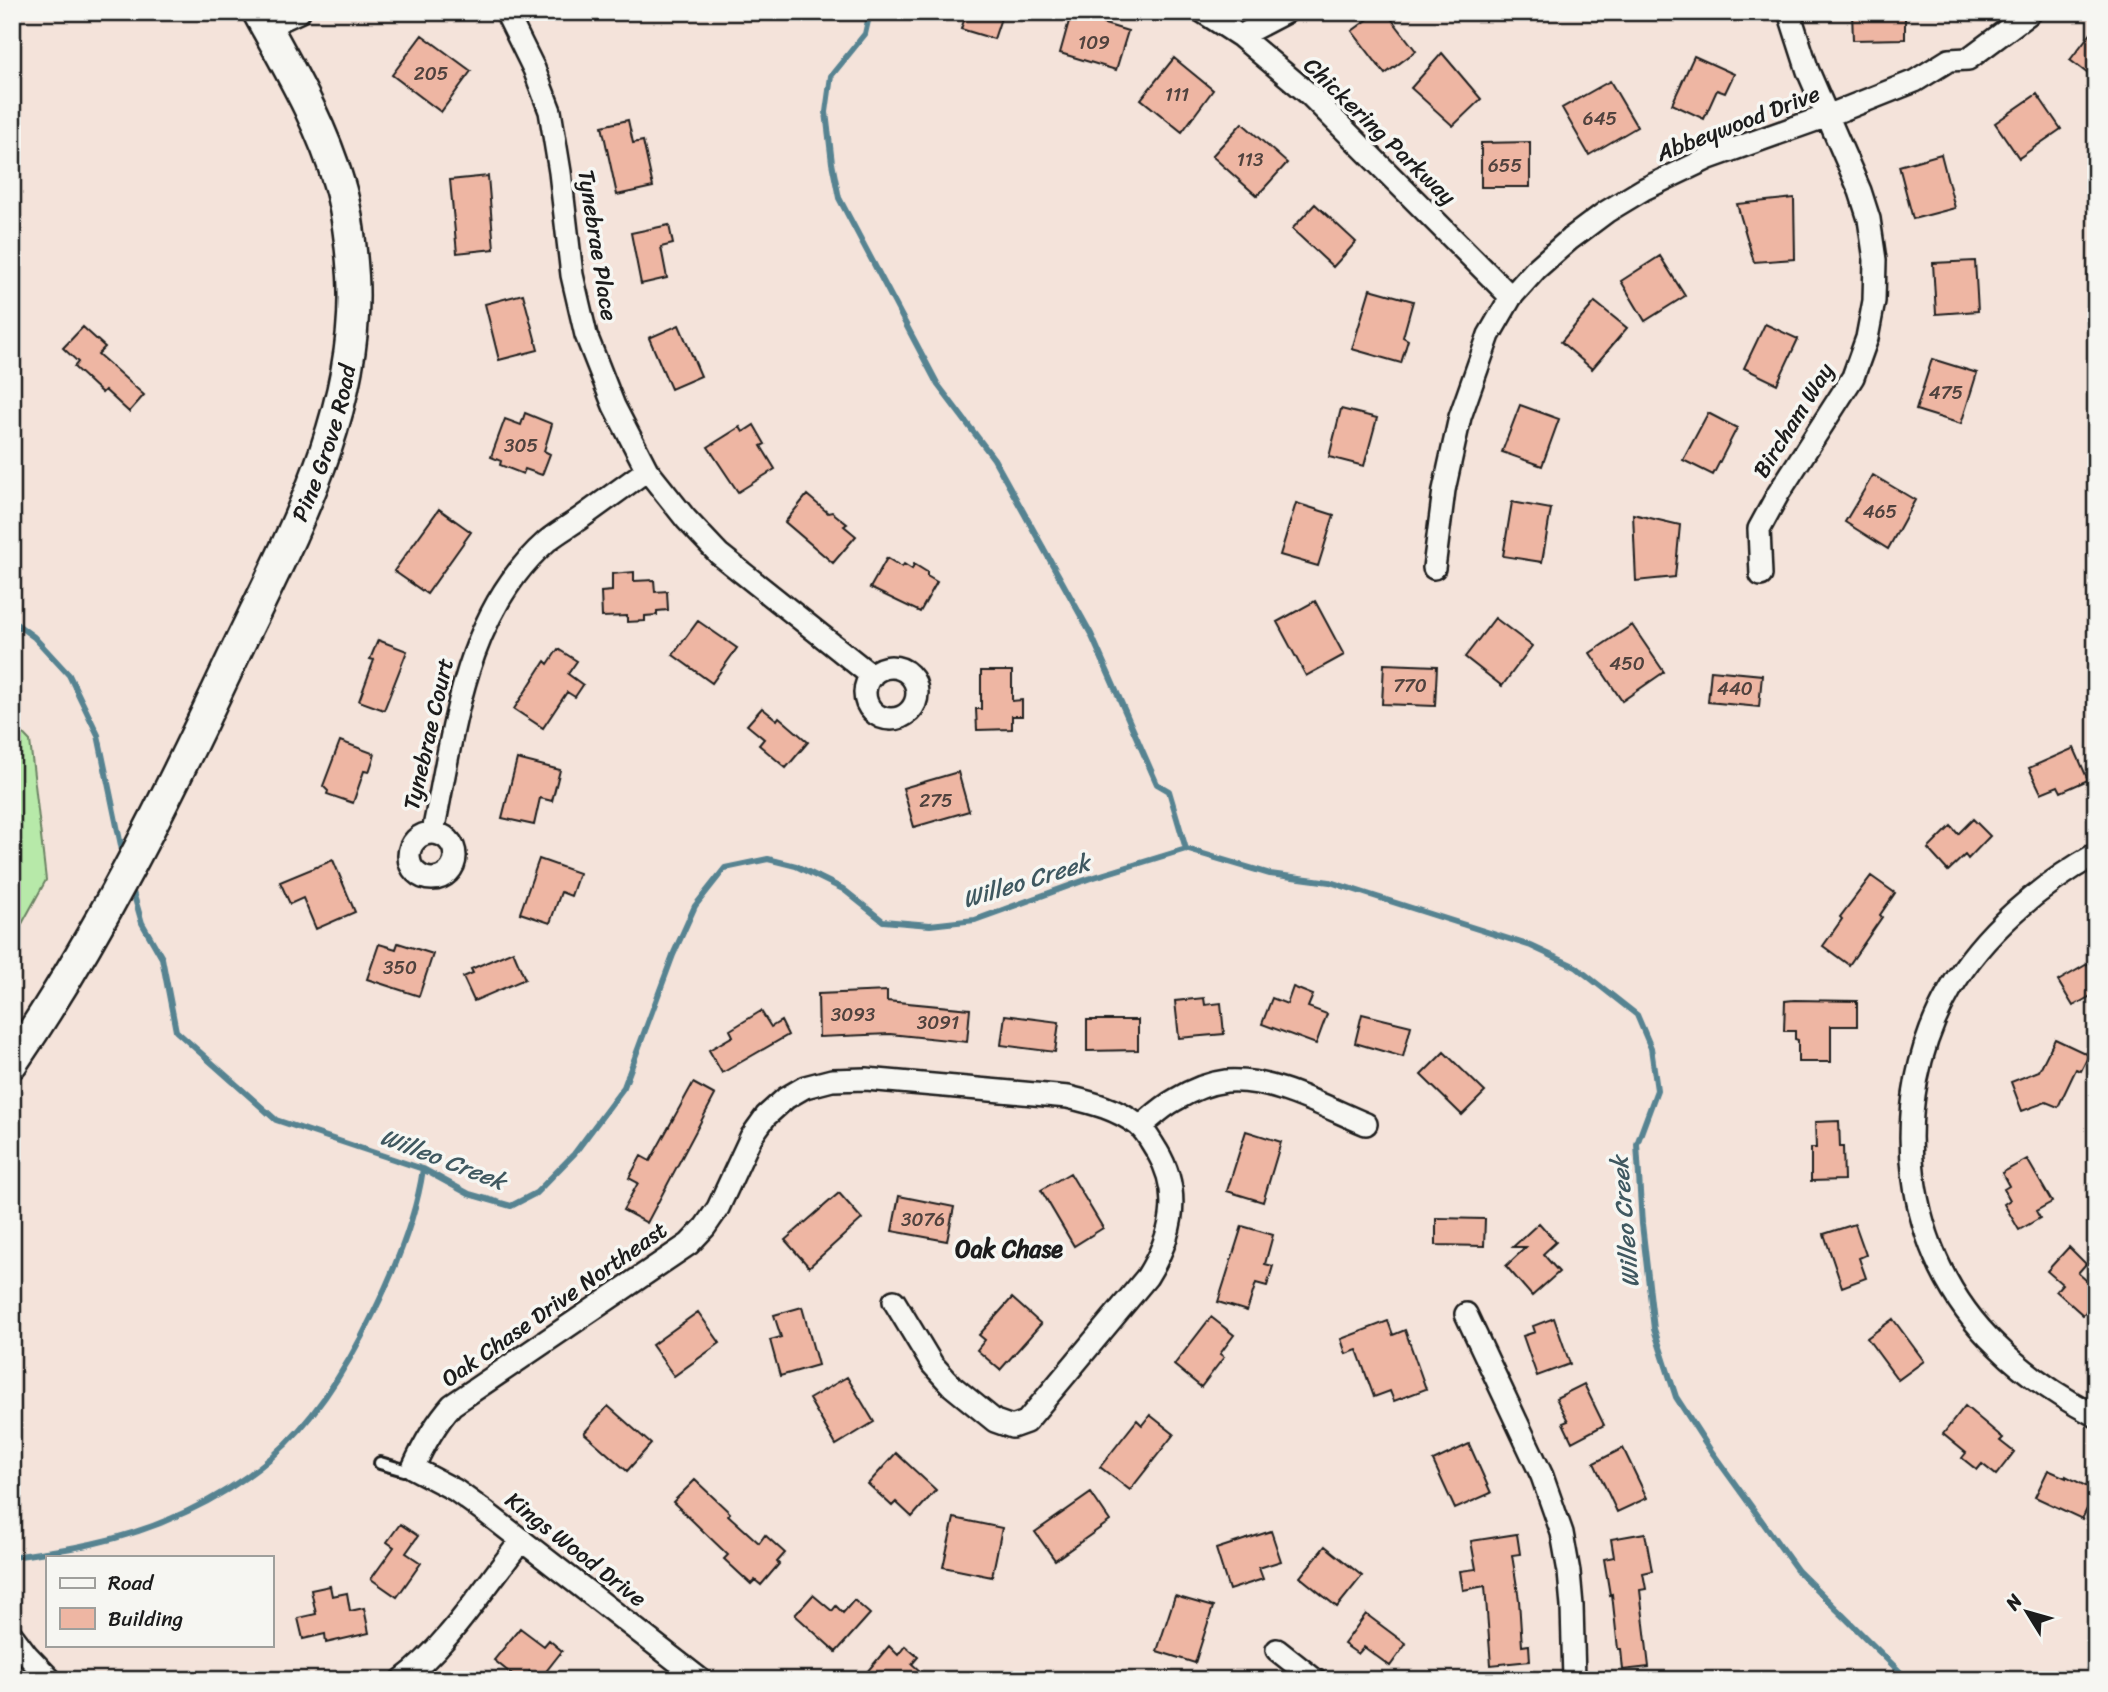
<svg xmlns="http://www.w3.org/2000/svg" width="2108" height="1692" font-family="Sriracha,sans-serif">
<rect width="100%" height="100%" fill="#f4e3da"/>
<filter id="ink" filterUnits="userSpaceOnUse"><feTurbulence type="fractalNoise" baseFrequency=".0143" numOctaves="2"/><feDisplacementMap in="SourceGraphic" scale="14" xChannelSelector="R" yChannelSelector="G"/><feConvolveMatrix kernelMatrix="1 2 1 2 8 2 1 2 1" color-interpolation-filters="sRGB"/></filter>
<g filter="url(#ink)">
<path fill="#b7e9a9" stroke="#6a8262" stroke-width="2" d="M12,722L30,741L46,880L12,942Z"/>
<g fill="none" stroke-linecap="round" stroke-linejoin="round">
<path stroke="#578391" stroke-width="6" d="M870,12L865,34L831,76L826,112L832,163L839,198L938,385L994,459L1091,634L1157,784L1169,791L1186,849
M12,621L34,637L69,675L98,735L123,855
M131,885L142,923L162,958L176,1031L276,1120L423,1169L469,1194L511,1206L536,1193L574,1154L624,1087L673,955L695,906L725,868L768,859L796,866L843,889L883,921L930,925L975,920L1088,879L1186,849L1270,874L1330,882L1531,946L1576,967L1637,1015L1651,1048L1657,1090L1637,1144L1642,1224L1654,1329L1676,1397L1709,1448L1798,1571L1908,1680
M12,1557C38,1553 65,1550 91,1544C156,1530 222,1500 272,1457C316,1419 348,1366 373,1314C395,1269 416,1219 423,1169"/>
</g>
<path fill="#eeb6a3" stroke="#1c1c1c" stroke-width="2" d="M967,12H1003L994,39L961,29Z
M1378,12H1386L1416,51L1385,74L1352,31Z
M1852,12H1905V39L1853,40Z
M1071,14L1128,31L1116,70L1060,53Z
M2096,26V80L2070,60Z
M422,35L471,71L441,112L392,75Z
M1442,53L1481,99L1453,126L1411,88Z
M1694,56L1734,74L1725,93L1717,90L1704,119L1672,104Z
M1174,58L1213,90L1182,132L1141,99Z
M1610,81L1637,127L1589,155L1562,108Z
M2037,94L2061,129L2019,158L1995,123Z
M628,120L633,143L643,141L653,187L617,195L602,126Z
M1242,123L1287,163L1257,196L1212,156Z
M1530,142V187H1481V143Z
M1941,154L1955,208L1913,219L1899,166Z
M488,176L494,249L457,253L450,180Z
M1794,198L1795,259L1754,262L1737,204Z
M1315,204L1356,242L1333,267L1292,229Z
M669,225L673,244L661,247L667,278L641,284L631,233Z
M1660,256L1685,296L1645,321L1621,281Z
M1975,261L1978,311L1936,314L1933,263Z
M1370,289L1413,301L1403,337L1408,340L1401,363L1352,349Z
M523,294L538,350L499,360L485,304Z
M1595,302L1627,328L1592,369L1561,342Z
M1765,324L1798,339L1777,384L1744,368Z
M679,325L701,376L671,389L649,338Z
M83,327L105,347L98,354L144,395L129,412L105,390L102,393L74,367L78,362L63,348Z
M1932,359L1977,373L1961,424L1916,410Z
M1520,405L1559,419L1542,466L1502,452Z
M1341,409L1377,418L1364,466L1329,457Z
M525,413L552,424L544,451L550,454L542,475L525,469L523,474L500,465L501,461L491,457L505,419L521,425Z
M1708,413L1737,428L1713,475L1683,460Z
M754,425L765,444L761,446L775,469L738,492L708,447L740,427L743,432Z
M1873,475L1915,500L1888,549L1845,522Z
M807,495L828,513L832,512L847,524L844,526L856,536L833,563L785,522Z
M1512,502L1551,509L1542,562L1503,556Z
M1296,503L1334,515L1318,566L1280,555Z
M439,509L471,532L427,594L394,571Z
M1633,514L1680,525L1675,577L1636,581Z
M887,558L902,567L904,564L912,569L914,564L927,572V576L937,582L920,612L870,588Z
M634,572V581L654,580L655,592L667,591L668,610L657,611V615L645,616V621L627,622V616L602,617L601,592L612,591V574Z
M1315,601L1344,655L1306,676L1277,622Z
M1495,618L1532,646L1502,686L1465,657Z
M698,621L737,648L712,683L673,655Z
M1632,625L1664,672L1622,701L1590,653Z
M378,640L407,651L384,710L359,701L374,660L370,659Z
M558,649L577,661L568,674L583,685L575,697L567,692L543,728L514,709L545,661L548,664Z
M1384,664L1437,666L1435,706L1382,704Z
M1711,670L1762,675L1759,707L1708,702Z
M981,671H1012V701L1022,700V716H1012V729L977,730L976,709H981Z
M762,708L777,720L779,717L808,742L786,768L759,745L764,739L747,725Z
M340,741L375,754L369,772L364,771L353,803L327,794L328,791L323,786Z
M2074,748L2088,780L2061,792L2058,786L2041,793L2029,768Z
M517,759L560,770L552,801L540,798L534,825L502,818Z
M958,772L969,811L914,827L903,788Z
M1973,819L1990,836L1968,859L1965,855L1948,871L1928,849L1951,826L1958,834Z
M539,859L579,873L571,896L561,892L550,923L520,913Z
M333,860L355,912L316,929L303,898L290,904L280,882Z
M1871,876L1895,893L1880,915L1882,917L1849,965L1823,946L1842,919L1840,917Z
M398,943L433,954L419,996L367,979L379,944L396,949Z
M513,951L525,979L474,1001L463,977L473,973L471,969Z
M2096,959V993L2073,1006L2058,981Z
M1293,987L1313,995L1308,1007L1327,1014L1316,1044L1262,1024L1272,998L1287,1004Z
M887,991V1001L970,1009L967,1042L890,1034L819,1037L818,994Z
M1204,998L1205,1005L1221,1003L1224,1034L1179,1038L1175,1001Z
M1794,1000L1857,1001V1026H1831V1062H1798V1040L1795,1039V1031H1784L1785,1001Z
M761,1011L771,1027L781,1021L788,1035L722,1073L709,1050L733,1036L730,1030Z
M1362,1014L1411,1026L1403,1057L1355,1043Z
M1005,1015L1059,1022L1055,1052L1001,1045Z
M1087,1020H1138V1050L1087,1051Z
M2055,1039L2089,1055L2081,1071L2076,1069L2058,1107L2046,1102L2022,1111L2011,1082L2039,1071Z
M1444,1052L1485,1092L1462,1115L1421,1075Z
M693,1083L715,1095L647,1223L623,1210L638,1183L629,1178L641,1156L650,1161Z
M1839,1121L1840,1147H1843L1844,1180L1811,1181V1148H1816L1815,1122Z
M1246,1131L1281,1142L1263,1202L1227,1191Z
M2027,1159L2052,1202L2036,1211L2040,1218L2019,1230L2004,1204L2010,1200L2004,1189L2009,1186L2002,1173Z
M1070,1173L1103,1228L1074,1246L1041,1190Z
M839,1193L862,1219L809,1267L785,1240Z
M899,1196L954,1207L947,1241L892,1231Z
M1436,1218L1485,1219L1484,1246L1436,1245Z
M1539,1223L1556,1242L1543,1254L1559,1272L1532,1296L1506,1266L1526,1247H1513Z
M1855,1224L1866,1255L1859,1258L1866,1278L1842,1287L1824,1234Z
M1242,1226L1273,1235L1265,1264L1273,1266L1267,1286L1256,1283L1247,1311L1218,1302Z
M2069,1247L2086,1264L2078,1273L2096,1289V1301L2083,1315L2056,1291L2062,1284L2047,1271Z
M1012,1298L1041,1324L1000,1370L977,1350L985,1340L979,1335Z
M802,1307L818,1365L780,1376L770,1340L781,1337L774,1315Z
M698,1312L720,1343L674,1376L652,1345Z
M1211,1317L1234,1335L1220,1354L1224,1357L1201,1387L1174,1365Z
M1554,1318L1570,1364L1537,1376L1523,1336L1535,1332L1533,1326Z
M1893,1319L1924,1361L1898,1380L1867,1338Z
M1388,1321L1393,1335L1405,1330L1426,1389L1394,1401L1390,1391L1374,1397L1357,1350L1346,1354L1341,1339Z
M847,1377L874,1422L836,1445L809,1399Z
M1584,1384L1604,1425L1572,1442L1563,1423L1568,1421L1556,1398Z
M608,1406L651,1444L627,1471L584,1433Z
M1965,1406L2003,1438L2000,1441L2014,1452L1996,1475L1982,1464L1977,1470L1962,1458L1966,1453L1943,1434Z
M1150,1415L1174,1434L1130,1490L1100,1467L1137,1420L1142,1425Z
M1469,1444L1491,1493L1455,1509L1433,1461Z
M1623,1448L1647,1498L1617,1512L1594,1463Z
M896,1453L936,1490L912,1517L896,1502L892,1506L868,1484Z
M2048,1470L2066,1478V1476L2096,1491L2082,1519L2035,1497Z
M695,1480L730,1513L728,1515L759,1543L765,1535L785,1553L777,1562L779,1564L761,1585L755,1580L751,1584L724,1559L728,1555L673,1502Z
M1091,1493L1110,1521L1055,1560L1035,1532Z
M954,1518L1002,1528L992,1577L943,1567Z
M400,1524L418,1536L406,1553L421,1563L397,1597L371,1579L394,1547L387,1542Z
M1271,1531L1281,1561L1259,1568L1263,1579L1229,1590L1216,1549Z
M1645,1533L1652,1571L1643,1573L1646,1589L1640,1590L1649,1667L1623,1670L1621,1649H1618L1612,1594L1610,1595L1604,1559L1614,1557L1611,1539Z
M1517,1534L1520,1554L1512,1555L1519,1600L1522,1646L1529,1645L1530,1661L1491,1665L1485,1586L1463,1590L1460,1571L1476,1569L1471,1541Z
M1325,1546L1362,1576L1337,1607L1300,1577Z
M330,1586L332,1596L347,1593L350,1611L364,1608L369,1633L326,1643L325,1634L303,1639L298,1618L316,1614L311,1590Z
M813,1595L832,1611L836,1606L843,1613L854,1600L870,1614L836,1652L795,1615Z
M1175,1596L1213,1607L1195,1663L1157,1651Z
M1366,1614L1406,1644L1390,1666L1364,1647L1358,1654L1344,1644Z
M520,1628L544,1646L549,1640L562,1651L540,1679L530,1671L523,1680H519L494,1660Z
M889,1646L898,1655L905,1646L918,1657L912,1664L920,1671L912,1680H860Z"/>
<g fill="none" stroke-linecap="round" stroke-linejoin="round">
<defs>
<path id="lane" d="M380,1463L404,1470L413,1468"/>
<path id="street" d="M506,12L534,69L550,111L560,172L572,275L586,335L614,406L647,470L686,519L719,554L872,676
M1203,12L1240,36L1310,95L1511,297
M266,27L299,12
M1240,36L1286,12
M1434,568L1444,490L1460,417L1489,335L1511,297L1536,269L1570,239L1606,212L1644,189L1709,158L1827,116L1915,81L1949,60L1968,59L2031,12
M1761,575L1759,529L1778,494L1853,377L1867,338L1874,301L1875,260L1869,219L1860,191L1808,71L1789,12
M865 693a26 26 0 1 1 52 0a26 26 0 1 1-52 0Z
M433,832C454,731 464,614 547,541C558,532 571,525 582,517C604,501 625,486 647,470
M409 856a23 23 0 1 1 46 0a23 23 0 1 1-46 0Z
M2096,854C2039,886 1983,933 1950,990C1885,1101 1902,1256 1997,1346C2026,1375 2060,1397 2096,1416
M1140,1127C1151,1118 1162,1107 1175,1100C1190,1091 1209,1083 1226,1081C1271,1077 1325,1107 1366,1124
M1466,1314L1542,1476L1562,1533L1569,1572L1572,1606L1574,1680
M12,1635L27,1655L51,1680
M1277,1650L1315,1680
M402,1680C447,1647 486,1584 522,1540
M701,1680L484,1511L455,1490L413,1468C424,1444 435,1424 452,1405L689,1244L705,1227L718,1208L751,1137L766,1116L786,1098L805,1087L832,1080L866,1079L1068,1097C1093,1103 1117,1109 1138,1125C1146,1131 1151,1142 1157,1151C1183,1194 1172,1237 1147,1277L1026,1422L1012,1427L995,1421L952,1386L932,1364L894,1301"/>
<g id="secondary">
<path id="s1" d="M12,1063C97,939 164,804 228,668C286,545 361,416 353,276C351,246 348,213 339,184C322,124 288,67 258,12"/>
</g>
</defs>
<use href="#lane" stroke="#1c1c1c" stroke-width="16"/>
<use href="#street" stroke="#1c1c1c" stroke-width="26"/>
<use href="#secondary" stroke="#1c1c1c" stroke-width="35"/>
<use href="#lane" stroke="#f6f6f2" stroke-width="10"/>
<use href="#street" stroke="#f6f6f2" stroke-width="21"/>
<use href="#secondary" stroke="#f6f6f2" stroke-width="30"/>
</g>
</g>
<g text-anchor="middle" stroke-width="7" stroke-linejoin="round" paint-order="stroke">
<g font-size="19" fill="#50423e">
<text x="1094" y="49">109</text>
<text x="431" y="80">205</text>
<text x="1177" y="101">111</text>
<text x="1600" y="125">645</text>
<text x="1250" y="166">113</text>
<text x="1505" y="172">655</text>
<text x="1946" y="399">475</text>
<text x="521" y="452">305</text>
<text x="1880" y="518">465</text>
<text x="1627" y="670">450</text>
<text x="1410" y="692">770</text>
<text x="1735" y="695">440</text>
<text x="936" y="807">275</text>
<text x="400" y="974">350</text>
<text x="853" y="1021">3093</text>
<text x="938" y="1029">3091</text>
<text x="923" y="1226">3076</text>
</g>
<g font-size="23" fill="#1c1c1c" stroke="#f6f6f2">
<text transform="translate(1738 123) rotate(-21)" y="8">Abbeywood Drive</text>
<text transform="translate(1380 131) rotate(44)" y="8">Chickering Parkway</text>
<text transform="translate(598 245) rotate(81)" y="8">Tynebrae Place</text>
<text transform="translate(1793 420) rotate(-58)" y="8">Bircham Way</text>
<text dy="8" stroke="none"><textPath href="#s1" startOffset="696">Pine Grove Road</textPath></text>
<text transform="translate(428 734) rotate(-77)" y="8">Tynebrae Court</text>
<text transform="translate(554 1304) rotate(-35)" y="8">Oak Chase Drive Northeast</text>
<text transform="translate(576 1549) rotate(38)" y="8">Kings Wood Drive</text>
</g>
<g font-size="24" font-style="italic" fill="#3f5860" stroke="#f6f6f2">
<text transform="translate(1026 881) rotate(-17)" y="8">Willeo Creek</text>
<text transform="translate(443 1159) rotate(21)" y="8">Willeo Creek</text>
<text transform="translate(1625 1222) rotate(-95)" y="8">Willeo Creek</text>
</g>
<g font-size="24" font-weight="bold" fill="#1c1c1c" stroke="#f6f6f2">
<text x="1009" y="1257">Oak Chase</text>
</g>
</g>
<rect width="2108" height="1692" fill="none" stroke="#f6f6f2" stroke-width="42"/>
<rect x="21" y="21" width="2066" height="1650" fill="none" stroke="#1c1c1c" stroke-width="2.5" filter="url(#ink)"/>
<rect x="46" y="1556" width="228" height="91" fill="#f6f6f2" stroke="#9f9f9c" stroke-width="2"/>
<rect x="60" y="1578" width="35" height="10" fill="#f6f6f2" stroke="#9f9f9c" stroke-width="2"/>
<text x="108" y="1590" font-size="21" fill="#1c1c1c">Road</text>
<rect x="60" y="1608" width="35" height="21" fill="#eeb6a3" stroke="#9f9f9c" stroke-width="2"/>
<text x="108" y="1626" font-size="21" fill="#1c1c1c">Building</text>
<g transform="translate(2027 1612) rotate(307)" stroke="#f6f6f2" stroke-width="5" paint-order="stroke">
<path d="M0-5L12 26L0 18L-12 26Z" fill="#1c1c1c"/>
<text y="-10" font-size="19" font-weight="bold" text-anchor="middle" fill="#1c1c1c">N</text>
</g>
</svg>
